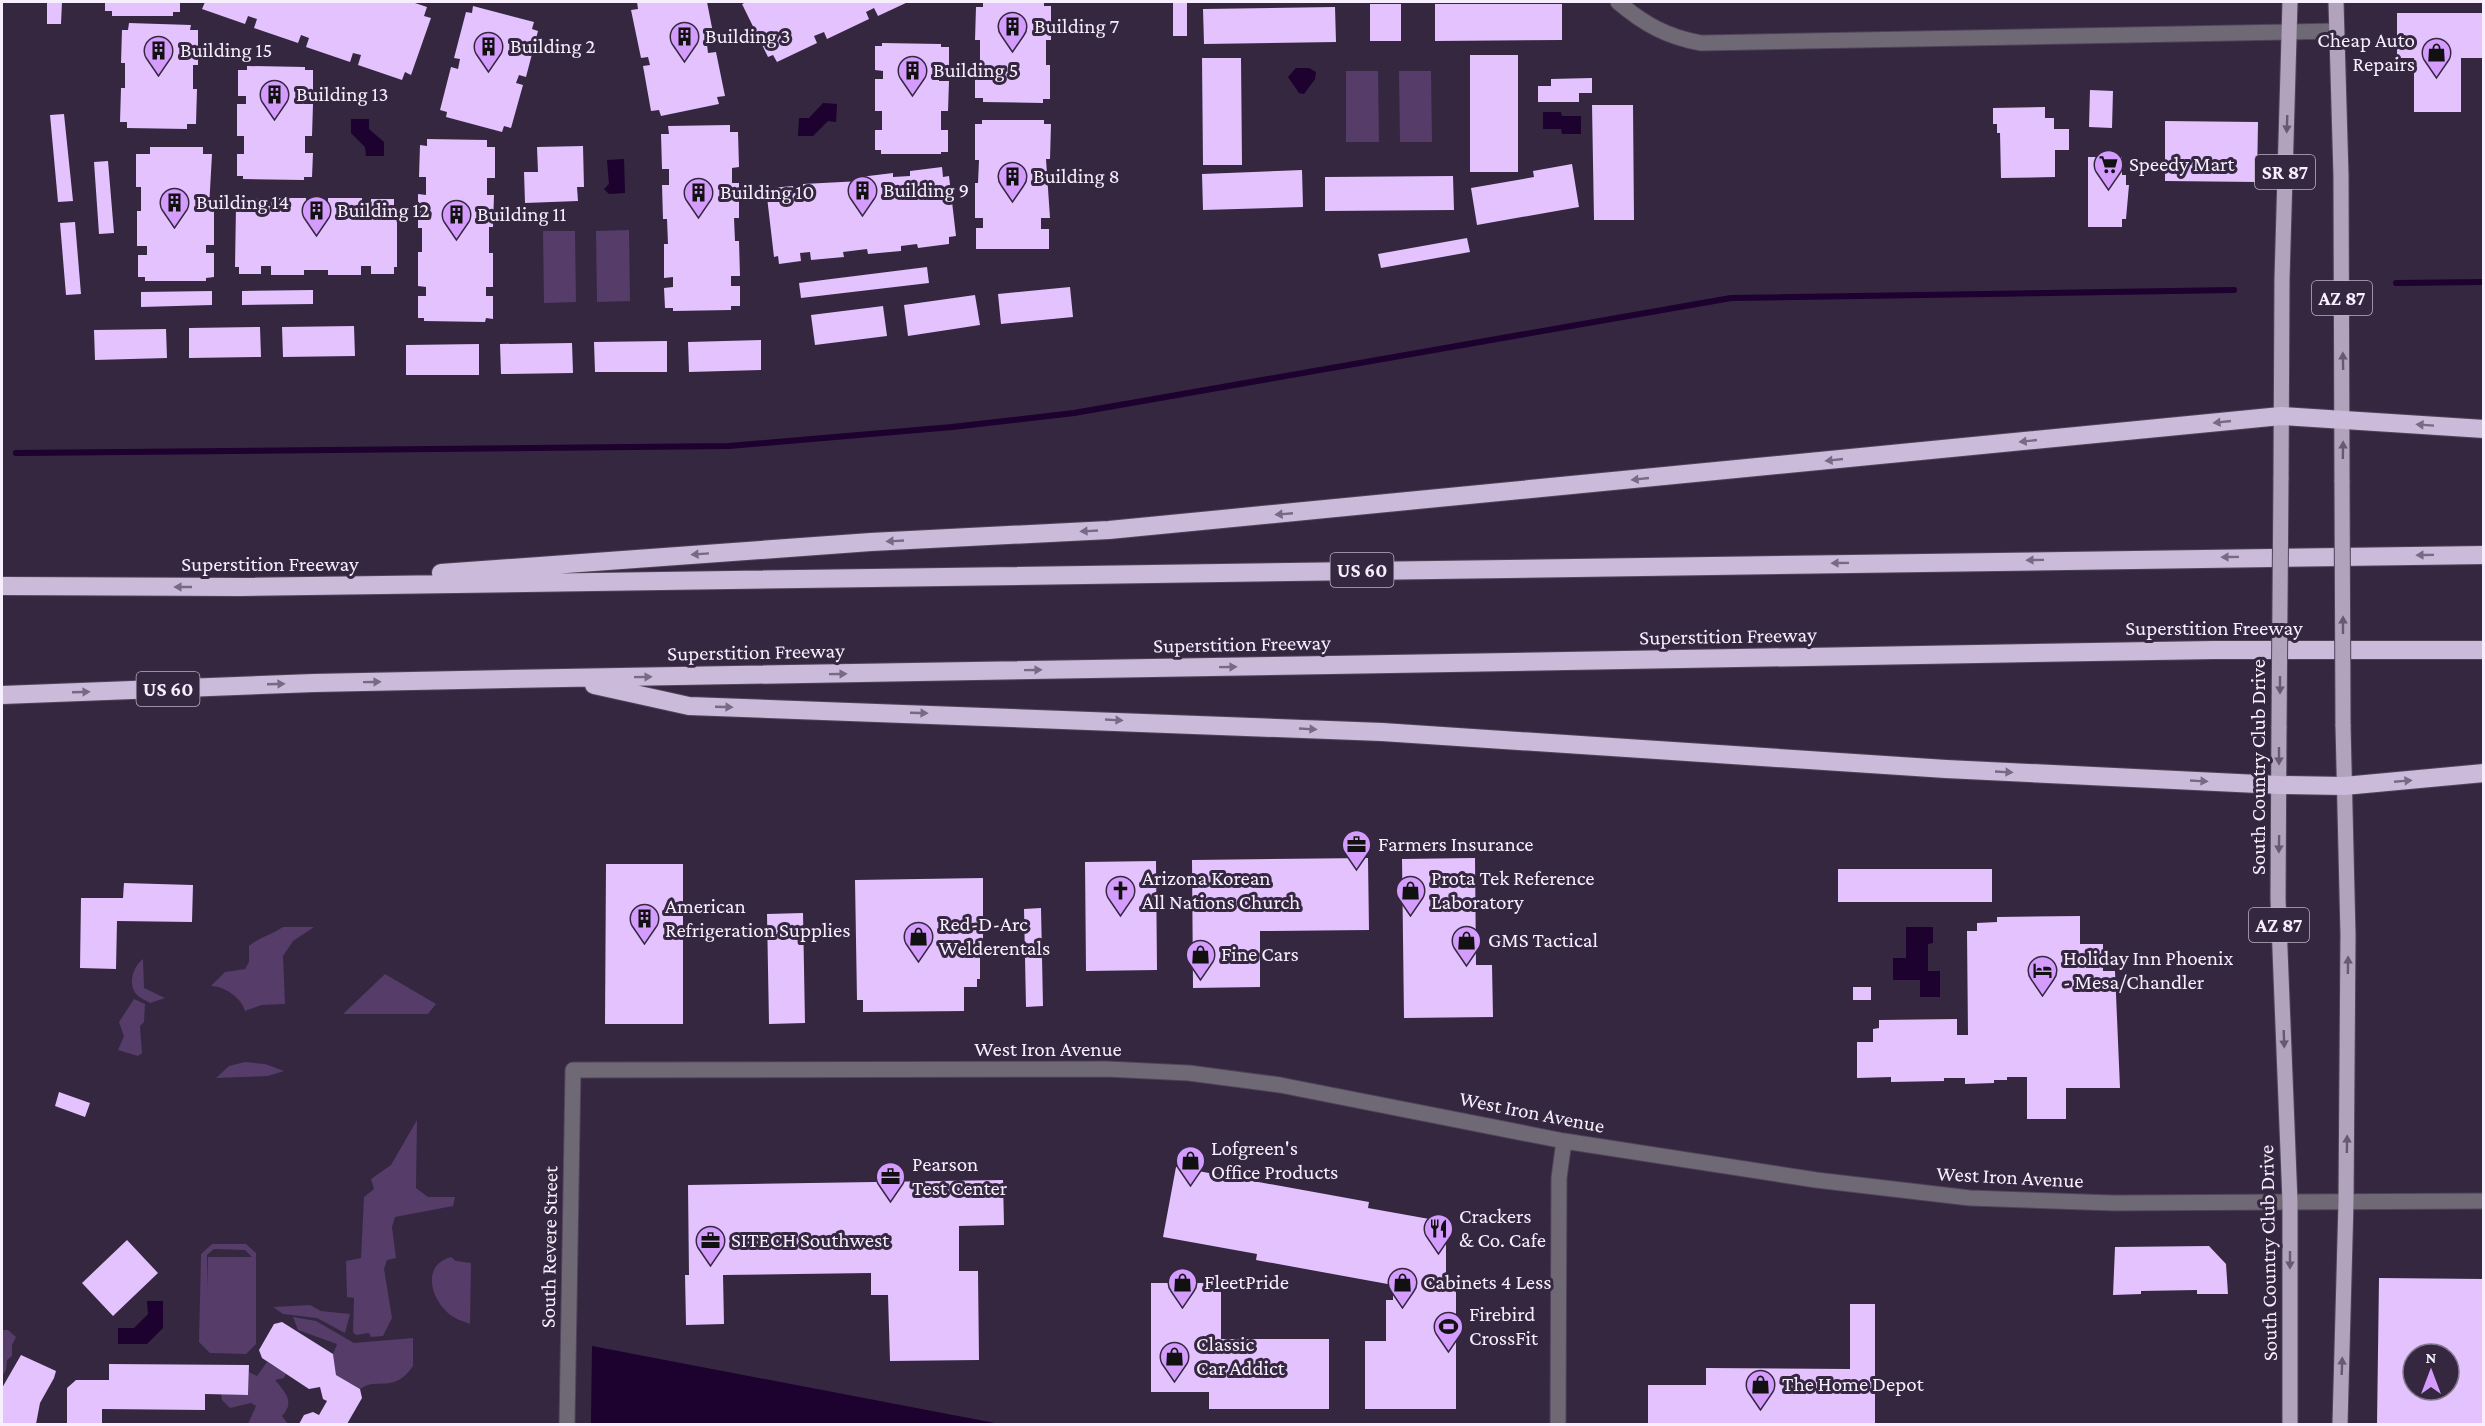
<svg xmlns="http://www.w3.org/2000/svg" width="2485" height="1426" font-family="'Crimson Pro',serif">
<rect width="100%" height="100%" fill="#34273f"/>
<path fill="#553c69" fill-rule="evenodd" d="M1346,71H1378L1379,142H1346Z
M1399,71H1431L1432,142H1400Z
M629,230L630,301L597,302L596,231Z
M575,231L576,302L544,303L543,231Z
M283,927H314L293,941L283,956L285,1004L262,1005L245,1011C242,998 224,986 211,986L225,972L245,969L249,962V946C260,937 271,935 283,927Z
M143,959L144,988L165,998L150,1003C147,1001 140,998 137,995C127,984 133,967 143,959Z
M385,974L436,1004L428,1014H343Z
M134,999L145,1004L144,1022L140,1026L142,1053L138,1056L118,1050L124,1036L119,1022Z
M245,1062L265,1064L284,1071L268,1076L216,1078L229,1066Z
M417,1120L416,1188L428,1197H455L453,1206L395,1217L392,1227L396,1258L387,1260L384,1269L392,1318L383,1336L371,1337L369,1333L356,1335L353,1332L354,1298L347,1297L346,1261L361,1258L364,1197L374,1189L371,1179L391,1165Z
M212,1244H246L256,1253V1344L246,1354L210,1353L199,1342L201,1254ZM214,1249L245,1250L252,1257H208L207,1290V1255Z
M451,1257L456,1261L471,1263L470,1324C463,1321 454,1319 448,1313C430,1297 422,1265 451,1257Z
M310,1305L321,1311L350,1314L345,1333L317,1318L283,1314L273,1307Z
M293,1317L316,1321L354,1343L413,1338V1366C393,1395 378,1376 360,1389L336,1375L333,1354L337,1344L298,1330Z
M2,1330H8L16,1337L12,1345V1356L7,1360L6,1370L2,1376Z
M267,1362L286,1374L284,1378L275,1380C286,1393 295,1402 282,1416L288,1424H248L256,1406L251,1403L230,1408L222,1400L221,1394L248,1395L249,1372L257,1376Z"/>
<path fill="#1d012e" d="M1296,68H1309L1316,72L1315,79L1304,94L1299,93L1288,77Z
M823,103L837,104L836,122L828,121L813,136H798L799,118H809Z
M1543,112H1561L1562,116H1581V134H1562L1561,129H1543Z
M351,119H369V129L384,142V156H366L365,147L351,133Z
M624,159L625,193L609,194L604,189L609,184L607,160Z
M1906,927H1933V943L1928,944V971H1940V997H1920V980H1893V958H1906Z
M147,1301H163V1328L147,1344H118V1328H134L148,1314Z
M592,1346L1000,1424H591Z"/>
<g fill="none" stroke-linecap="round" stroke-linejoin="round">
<path stroke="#1d012e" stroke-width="6" d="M2396,283L2484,282
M16,453L729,446L952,427L1074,413L1731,298L2234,290"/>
</g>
<path fill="#e3c2fe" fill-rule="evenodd" d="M47,2H62L61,24H47Z
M105,2H180V12H173V16H112V11H105Z
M205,2H412L427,7L424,16L431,18L411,75L405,72L402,80L358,65L361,55L353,53L350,62L306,47L309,38L301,35L298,43L254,28L257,19L248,16L245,24L202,9Z
M637,2H707L715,43L707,44L708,53L716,52L725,96L717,97L719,104L661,116L659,110L651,111L643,66L650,65L648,57L641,58L631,10L638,9Z
M747,2H908L878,16L874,8L866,12L869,19L827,39L824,32L814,36L817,43L777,62L773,55L768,57L742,4Z
M983,2H1044V6H1051V40H1046V65H1050V99H1043V103L983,102V98H975V64H980V40H975L976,7H983Z
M1173,2H1187V36H1173Z
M1370,4H1401V41H1370Z
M1435,4H1562V40L1435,41Z
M473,6L534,22L532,29L538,31L526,77L519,75L516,83L523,85L511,128L504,126L502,132L446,117L447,112L440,110L451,67L458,69L460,59L454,58L466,12L472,13Z
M1335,7L1336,42L1204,44L1203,9Z
M2397,13H2484V58H2461V112H2414V58H2397Z
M129,23L191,25L190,30H198V65H193V89H197L196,124H187V129L127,128V122H120L121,88H125V63H121L122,30H128Z
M882,43L941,44V47H949V70H939V81H949L948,111H941V130H948V152H941V154H881V150H875V130H882V111H875V79H883V71L875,70V46H882Z
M1470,55H1518V172H1470Z
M1202,58H1241L1242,165H1203Z
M247,66L305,67V70H313V96H304V104H313L312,136H305V153H313L312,177H304V180L243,179V176H237V154H244V136H237V104H246V96H238V70H247Z
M1592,78V93H1579V102H1538V86H1551V79Z
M2090,90L2113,91L2112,128L2089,127Z
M1592,105H1633L1634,220H1594Z
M2045,107V118H2054V129H2069V150H2055V177L2001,178L2000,133H1997V124H1993V108Z
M64,114L73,201L58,202L50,115Z
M982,120H1044V124H1051L1050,159H1046L1050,218H1041V229H1049V249H976V228H983V218H975V183H978L979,160H975V124H982Z
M2165,121L2258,122L2257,182L2165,181Z
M730,125V132H738L739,167L732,168V183H739V218H734L735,241H739L740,276H731V286H740V306H731V310L673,311V308H665L664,288L673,287V277L664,278V244H668L667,219H663L662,185H669V169H662L661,134H669L668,126Z
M427,139L487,140V147H495V178H487V195H494L493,227H489V253H493V287H486V296H493V319L486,318L485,322L424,321V318H418V296H426V287L418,286V252H422V228H418V194L426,195V177H419L420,145L427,146Z
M583,146L584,187H577L578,201L525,203L524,172H538L537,147Z
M150,147H203V154H212L209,208H214V245H206V253H214V277L206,278V281H145V277H138V255H147V246H137V211H141V187H136V154H150Z
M2088,157H2122V175H2126V185H2129L2126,219H2122V227H2088Z
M108,161L114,233L99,234L94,162Z
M1572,164L1579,207L1477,225L1471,188L1534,177L1533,171Z
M942,167L943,177L949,176L956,236L949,237V244L918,248L917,244L901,246V251L868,254L867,249L843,252L844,257L811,260L810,252L800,253L801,261L779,264L778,256L774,257L767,197L772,196L771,188L793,186L794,193L803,192V184L861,181L860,177L893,173V177L910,176V171Z
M1302,170L1303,207L1203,210L1202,174Z
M1453,176L1454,210L1325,211V177Z
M238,198L263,199V206H271V198H306V203H328V198H362V205H371V199H394V206H397V267H394V274H371V266H361V275H328V270H304V275H271V266H261V274H239V267H235L236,206H238Z
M75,222L81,294L66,295L60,223Z
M1467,238L1470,252L1381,268L1378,254Z
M927,267L929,283L801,298L799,283Z
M1070,287L1073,317L1001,324L998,294Z
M313,290V304L242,305V291Z
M212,291V305L141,307V292Z
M975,295L980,325L908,336L904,305Z
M883,306L887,336L815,345L811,315Z
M354,326L355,356L283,357L282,327Z
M260,327L261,357L189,358V328Z
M166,329L167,358L95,360L94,330Z
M761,340V370L689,372L688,342Z
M667,341V372H595L594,342Z
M572,343L573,373L501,374L500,344Z
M479,344V375H406V345Z
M1368,858L1369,930L1260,931V987L1193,988L1192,860Z
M1475,858L1476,965H1492L1493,1017L1404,1018L1402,859Z
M1156,861L1157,970L1086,971L1085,862Z
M606,864H683V1024H605Z
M1838,869H1992V902H1838Z
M983,878V944L980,945V979H977V987H964V1011L863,1012V1000H857L855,880Z
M124,883L193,885L192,922L117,921L116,969L80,968L81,898H123Z
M1041,908L1043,1006L1026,1007L1024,909Z
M803,913L805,1023L769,1024L767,914Z
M2080,916V944H2103V971H2115L2120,1088H2066V1119H2027V1077H2007V1080H1994V1083L1965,1084V1078H1944V1081L1891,1082V1077L1857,1078V1042H1873V1029L1879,1028V1020L1957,1019V1035H1968L1967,931H1977V923L1997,922V917Z
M1853,987H1871V1000H1853Z
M59,1092L90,1103L85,1117L55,1106Z
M1176,1167L1369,1202L1368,1208L1446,1222V1278H1456V1409H1365V1341H1386V1300H1393V1285L1256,1260L1257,1254L1163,1237Z
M1003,1180L1004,1225L959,1226V1271H978L979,1360L890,1361L888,1295H871V1273L723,1275L724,1324L686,1325L685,1275H689L688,1185Z
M127,1240L158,1273L113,1316L82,1283Z
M2209,1246L2226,1264L2228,1294H2197V1290L2141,1291V1294L2113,1295L2115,1247Z
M1177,1278H1190V1283H1221V1339H1329V1409H1209V1392H1151V1283H1177Z
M2379,1278L2484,1279V1424H2377ZM2413,1354H2449V1390H2413Z
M1850,1304H1875V1424H1648V1385H1706V1368L1850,1369Z
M282,1322L333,1354L336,1375L360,1389L362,1398L347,1424H299L304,1415L313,1412L319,1415L327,1401L323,1399L320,1387L309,1389L262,1358L259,1350L274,1324Z
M21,1355L56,1371L54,1378L40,1403L36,1424H5L2,1423V1388Z
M109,1364L249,1365L248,1395L205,1394V1410L102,1409V1424H67V1388L76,1380H109Z"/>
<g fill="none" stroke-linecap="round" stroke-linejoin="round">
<defs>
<path id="minor" d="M1618,2C1644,24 1667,37 1701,43L2336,31
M567,1424L573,1070L1106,1069L1189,1073L1280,1085L1564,1141L1816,1180L1970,1198L2114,1203L2484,1201
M1558,1424L1559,1178L1564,1141"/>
<path id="primary" d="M2336,2L2341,176L2342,481
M2281,479L2282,279L2290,2
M2279,727L2278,899L2290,1202V1424
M2340,1424L2346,1202L2348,935L2343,725"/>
<path id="motorway" d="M441,573L871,542L1109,530L2281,416L2484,429
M2,586L241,587L2484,555
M594,685L689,706L1382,732L1946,769L2279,785L2344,786L2484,773
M2,695L314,683L563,678L2214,650H2484"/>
</defs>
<use href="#minor" stroke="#4f435a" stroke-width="17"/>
<use href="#primary" stroke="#4f435a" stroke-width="17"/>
<use href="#motorway" stroke="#4f435a" stroke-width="20"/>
<use href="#minor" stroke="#6f6975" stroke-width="15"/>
<use href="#primary" stroke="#b1a3bc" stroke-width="15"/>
<use href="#motorway" stroke="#cbbad9" stroke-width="18"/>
<defs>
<path id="primary-bridge" d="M2342,481L2343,725
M2279,727L2281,479"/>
</defs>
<use href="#primary-bridge" stroke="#4f435a" stroke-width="17" stroke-linecap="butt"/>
<use href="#primary-bridge" stroke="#b1a3bc" stroke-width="15"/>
</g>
<defs><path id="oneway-solid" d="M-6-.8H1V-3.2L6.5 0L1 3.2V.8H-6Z" transform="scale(1.5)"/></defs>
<g fill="#665971">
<use href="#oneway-solid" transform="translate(2287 124) rotate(92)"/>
<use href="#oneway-solid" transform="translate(2343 361) rotate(-91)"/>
<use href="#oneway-solid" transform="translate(2343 450) rotate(-89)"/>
<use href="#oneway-solid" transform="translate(2343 625) rotate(-90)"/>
<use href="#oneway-solid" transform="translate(2280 685) rotate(90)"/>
<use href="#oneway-solid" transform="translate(2279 756) rotate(90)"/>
<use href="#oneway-solid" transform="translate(2279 844) rotate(91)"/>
<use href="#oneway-solid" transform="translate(2348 965) rotate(-89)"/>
<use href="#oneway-solid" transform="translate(2284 1039) rotate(88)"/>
<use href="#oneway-solid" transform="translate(2347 1144) rotate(-89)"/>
<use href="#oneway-solid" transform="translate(2290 1260) rotate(90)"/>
<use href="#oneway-solid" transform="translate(2342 1366) rotate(-88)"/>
</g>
<g fill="#786984">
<use href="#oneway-solid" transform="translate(2222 422) rotate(174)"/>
<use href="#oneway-solid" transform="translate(2425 425) rotate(-176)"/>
<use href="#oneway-solid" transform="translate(2028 441) rotate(174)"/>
<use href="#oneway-solid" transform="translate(1834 460) rotate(174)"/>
<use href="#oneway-solid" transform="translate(1640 479) rotate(174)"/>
<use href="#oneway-solid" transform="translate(1284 514) rotate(175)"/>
<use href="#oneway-solid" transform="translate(1089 531) rotate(177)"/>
<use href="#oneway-solid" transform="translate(895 541) rotate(177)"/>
<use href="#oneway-solid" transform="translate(700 554) rotate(176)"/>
<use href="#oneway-solid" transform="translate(2425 555) rotate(179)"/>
<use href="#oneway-solid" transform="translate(2230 557) rotate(179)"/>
<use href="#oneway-solid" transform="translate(2035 560) rotate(179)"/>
<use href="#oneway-solid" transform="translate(1840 563) rotate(179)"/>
<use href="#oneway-solid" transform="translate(183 587) rotate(-180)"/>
<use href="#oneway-solid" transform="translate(1228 667) rotate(-1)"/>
<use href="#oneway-solid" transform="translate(1033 670) rotate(-1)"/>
<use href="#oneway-solid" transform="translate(838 674) rotate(-1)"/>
<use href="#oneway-solid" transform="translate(643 677) rotate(-1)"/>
<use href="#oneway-solid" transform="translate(372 682) rotate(-1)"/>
<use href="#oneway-solid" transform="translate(276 684) rotate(-2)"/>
<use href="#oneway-solid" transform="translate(81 692) rotate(-2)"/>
<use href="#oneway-solid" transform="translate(724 707) rotate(2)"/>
<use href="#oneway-solid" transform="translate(919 713) rotate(2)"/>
<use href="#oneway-solid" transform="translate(1114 720) rotate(3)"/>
<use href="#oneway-solid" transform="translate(1308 729) rotate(3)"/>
<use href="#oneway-solid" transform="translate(2004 772) rotate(3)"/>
<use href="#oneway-solid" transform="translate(2199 781) rotate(3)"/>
<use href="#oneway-solid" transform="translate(2403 781) rotate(-5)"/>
</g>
<defs>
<symbol id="building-pin" viewBox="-11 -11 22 30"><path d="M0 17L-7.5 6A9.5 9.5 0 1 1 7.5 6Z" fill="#d39cfd" stroke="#34273f"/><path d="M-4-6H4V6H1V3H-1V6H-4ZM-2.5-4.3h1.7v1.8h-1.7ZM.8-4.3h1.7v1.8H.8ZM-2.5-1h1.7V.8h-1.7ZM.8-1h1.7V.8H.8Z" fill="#111"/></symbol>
<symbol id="shop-pin" viewBox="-11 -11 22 30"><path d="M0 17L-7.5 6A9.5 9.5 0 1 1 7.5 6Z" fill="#d39cfd" stroke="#34273f"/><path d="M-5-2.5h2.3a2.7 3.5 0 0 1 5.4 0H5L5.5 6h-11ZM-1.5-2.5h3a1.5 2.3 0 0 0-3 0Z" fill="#111"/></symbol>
<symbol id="supermarket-pin" viewBox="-11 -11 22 30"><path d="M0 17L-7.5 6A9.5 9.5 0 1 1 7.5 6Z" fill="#d39cfd" stroke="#34273f"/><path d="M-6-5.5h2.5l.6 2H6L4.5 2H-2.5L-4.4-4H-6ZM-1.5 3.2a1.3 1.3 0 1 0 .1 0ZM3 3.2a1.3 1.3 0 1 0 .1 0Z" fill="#111"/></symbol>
<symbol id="office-pin" viewBox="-11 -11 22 30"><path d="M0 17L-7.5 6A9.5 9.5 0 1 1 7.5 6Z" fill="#d39cfd" stroke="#34273f"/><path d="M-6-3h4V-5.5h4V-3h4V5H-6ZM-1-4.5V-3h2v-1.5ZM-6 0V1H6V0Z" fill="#111"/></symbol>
<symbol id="church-pin" viewBox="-11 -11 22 30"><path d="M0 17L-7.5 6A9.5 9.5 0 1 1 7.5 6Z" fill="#d39cfd" stroke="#34273f"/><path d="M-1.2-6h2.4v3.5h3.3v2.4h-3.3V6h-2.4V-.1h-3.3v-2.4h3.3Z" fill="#111"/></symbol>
<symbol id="hotel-pin" viewBox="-11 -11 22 30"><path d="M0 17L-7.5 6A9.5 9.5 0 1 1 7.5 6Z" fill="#d39cfd" stroke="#34273f"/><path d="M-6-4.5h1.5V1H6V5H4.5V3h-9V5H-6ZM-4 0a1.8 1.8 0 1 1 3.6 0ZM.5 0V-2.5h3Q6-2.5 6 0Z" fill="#111"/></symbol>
<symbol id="restaurant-pin" viewBox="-11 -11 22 30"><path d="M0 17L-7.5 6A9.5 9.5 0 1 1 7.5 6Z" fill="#d39cfd" stroke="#34273f"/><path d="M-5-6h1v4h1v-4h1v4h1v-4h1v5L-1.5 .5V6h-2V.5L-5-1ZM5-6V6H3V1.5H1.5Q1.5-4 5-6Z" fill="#111"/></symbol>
<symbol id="stadium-pin" viewBox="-11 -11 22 30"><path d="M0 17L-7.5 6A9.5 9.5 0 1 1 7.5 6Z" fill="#d39cfd" stroke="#34273f"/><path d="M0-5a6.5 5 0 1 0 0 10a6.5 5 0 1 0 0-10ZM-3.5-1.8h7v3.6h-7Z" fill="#111"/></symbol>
</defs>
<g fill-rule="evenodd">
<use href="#building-pin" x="996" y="10" width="33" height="45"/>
<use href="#building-pin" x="668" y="20" width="33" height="45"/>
<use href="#building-pin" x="472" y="30" width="33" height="45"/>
<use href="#building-pin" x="142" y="34" width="33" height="45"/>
<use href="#shop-pin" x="2420" y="36" width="33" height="45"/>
<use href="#building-pin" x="896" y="54" width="33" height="45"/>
<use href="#building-pin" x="258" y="78" width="33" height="45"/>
<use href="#supermarket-pin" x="2092" y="148" width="33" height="45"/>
<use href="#building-pin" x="996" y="160" width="33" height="45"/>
<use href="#building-pin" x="846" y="174" width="33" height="45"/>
<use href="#building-pin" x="682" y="176" width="33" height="45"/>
<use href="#building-pin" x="158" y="186" width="33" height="45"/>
<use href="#building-pin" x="300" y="194" width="33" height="45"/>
<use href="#building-pin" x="440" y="198" width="33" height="45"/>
<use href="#office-pin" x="1340" y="828" width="33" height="45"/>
<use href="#church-pin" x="1104" y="874" width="33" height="45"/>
<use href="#shop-pin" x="1394" y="874" width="33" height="45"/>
<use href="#building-pin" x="628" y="902" width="33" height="45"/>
<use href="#shop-pin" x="902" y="920" width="33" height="45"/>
<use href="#shop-pin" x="1450" y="924" width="33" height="45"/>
<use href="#shop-pin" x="1184" y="938" width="33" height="45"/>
<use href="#hotel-pin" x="2026" y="954" width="33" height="45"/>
<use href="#shop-pin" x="1174" y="1144" width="33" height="45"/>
<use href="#office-pin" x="874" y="1160" width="33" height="45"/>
<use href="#restaurant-pin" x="1422" y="1212" width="33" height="45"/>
<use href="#office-pin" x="694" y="1224" width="33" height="45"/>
<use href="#shop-pin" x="1166" y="1266" width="33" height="45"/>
<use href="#shop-pin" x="1386" y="1266" width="33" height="45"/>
<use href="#stadium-pin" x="1432" y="1310" width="33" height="45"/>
<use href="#shop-pin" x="1158" y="1340" width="33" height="45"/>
<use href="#shop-pin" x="1744" y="1368" width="33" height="45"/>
</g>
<g text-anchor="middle" stroke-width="6" stroke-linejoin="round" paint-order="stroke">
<g fill="#34273f" stroke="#bcb2c5" stroke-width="1.5">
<rect x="2255" y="155" width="60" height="34" rx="4.5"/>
<rect x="2312" y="281" width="60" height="34" rx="4.5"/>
<rect x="1330.5" y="553" width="63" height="34" rx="4.5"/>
<rect x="136.5" y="672" width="63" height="34" rx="4.5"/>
<rect x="2249" y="908" width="60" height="34" rx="4.5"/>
</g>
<g font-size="20" font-weight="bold" fill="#f7eefe">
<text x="2285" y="179">SR 87</text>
<text x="2342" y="305">AZ 87</text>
<text x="1362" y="577">US 60</text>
<text x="168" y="696">US 60</text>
<text x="2279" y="932">AZ 87</text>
</g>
<g font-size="21" fill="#f7eefe" stroke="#34273f" text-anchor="start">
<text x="1034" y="33">Building 7</text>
<text x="705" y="43">Building 3</text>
<text x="2415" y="47" text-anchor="end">Cheap Auto<tspan x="2415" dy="24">Repairs</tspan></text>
<text x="510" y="53">Building 2</text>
<text x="180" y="57">Building 15</text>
<text x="933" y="77">Building 5</text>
<text x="296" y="101">Building 13</text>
<text x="2129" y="171">Speedy Mart</text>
<text x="1033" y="183">Building 8</text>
<text x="883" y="197">Building 9</text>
<text x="720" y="199">Building 10</text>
<text x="196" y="209">Building 14</text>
<text x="337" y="217">Building 12</text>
<text x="477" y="221">Building 11</text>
<text x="1378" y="851">Farmers Insurance</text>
<text x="1142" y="885">Arizona Korean<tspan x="1142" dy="24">All Nations Church</tspan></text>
<text x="1431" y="885">Prota Tek Reference<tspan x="1431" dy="24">Laboratory</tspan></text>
<text x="665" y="913">American<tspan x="665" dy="24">Refrigeration Supplies</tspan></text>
<text x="939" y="931">Red-D-Arc<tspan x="939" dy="24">Welderentals</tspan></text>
<text x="1488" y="947">GMS Tactical</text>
<text x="1221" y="961">Fine Cars</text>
<text x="2063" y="965">Holiday Inn Phoenix<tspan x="2063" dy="24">- Mesa/Chandler</tspan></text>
<text x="1211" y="1155">Lofgreen's<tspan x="1211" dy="24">Office Products</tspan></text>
<text x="912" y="1171">Pearson<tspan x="912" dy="24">Test Center</tspan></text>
<text x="1459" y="1223">Crackers<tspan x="1459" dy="24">&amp; Co. Cafe</tspan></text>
<text x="731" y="1247">SITECH Southwest</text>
<text x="1204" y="1289">FleetPride</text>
<text x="1423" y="1289">Cabinets 4 Less</text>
<text x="1469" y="1321">Firebird<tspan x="1469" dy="24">CrossFit</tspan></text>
<text x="1196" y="1351">Classic<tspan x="1196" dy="24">Car Addict</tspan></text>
<text x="1782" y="1391">The Home Depot</text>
</g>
<g font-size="21" fill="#f7eefe" stroke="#34273f">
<text x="270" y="571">Superstition Freeway</text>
<text x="2214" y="635">Superstition Freeway</text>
<text transform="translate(1728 636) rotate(-1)" y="7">Superstition Freeway</text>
<text transform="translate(1242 644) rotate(-1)" y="7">Superstition Freeway</text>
<text transform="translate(756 652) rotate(-1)" y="7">Superstition Freeway</text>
<text transform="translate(2258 767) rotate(-90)" y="7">South Country Club Drive</text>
<text x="1048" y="1056">West Iron Avenue</text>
<text transform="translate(1532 1112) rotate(11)" y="7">West Iron Avenue</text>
<text transform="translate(2010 1177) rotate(3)" y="7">West Iron Avenue</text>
<text transform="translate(549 1247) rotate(-89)" y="7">South Revere Street</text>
<text transform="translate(2268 1253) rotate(-91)" y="7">South Country Club Drive</text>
</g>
</g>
<rect width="2485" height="1426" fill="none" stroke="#f7eefe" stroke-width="6"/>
<g transform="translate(2431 1372)"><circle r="28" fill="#34273f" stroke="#82778b" stroke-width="1.5"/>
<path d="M0-4.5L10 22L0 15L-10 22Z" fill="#d39cfd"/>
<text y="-9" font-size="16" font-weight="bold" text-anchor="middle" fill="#f7eefe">N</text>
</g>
</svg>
